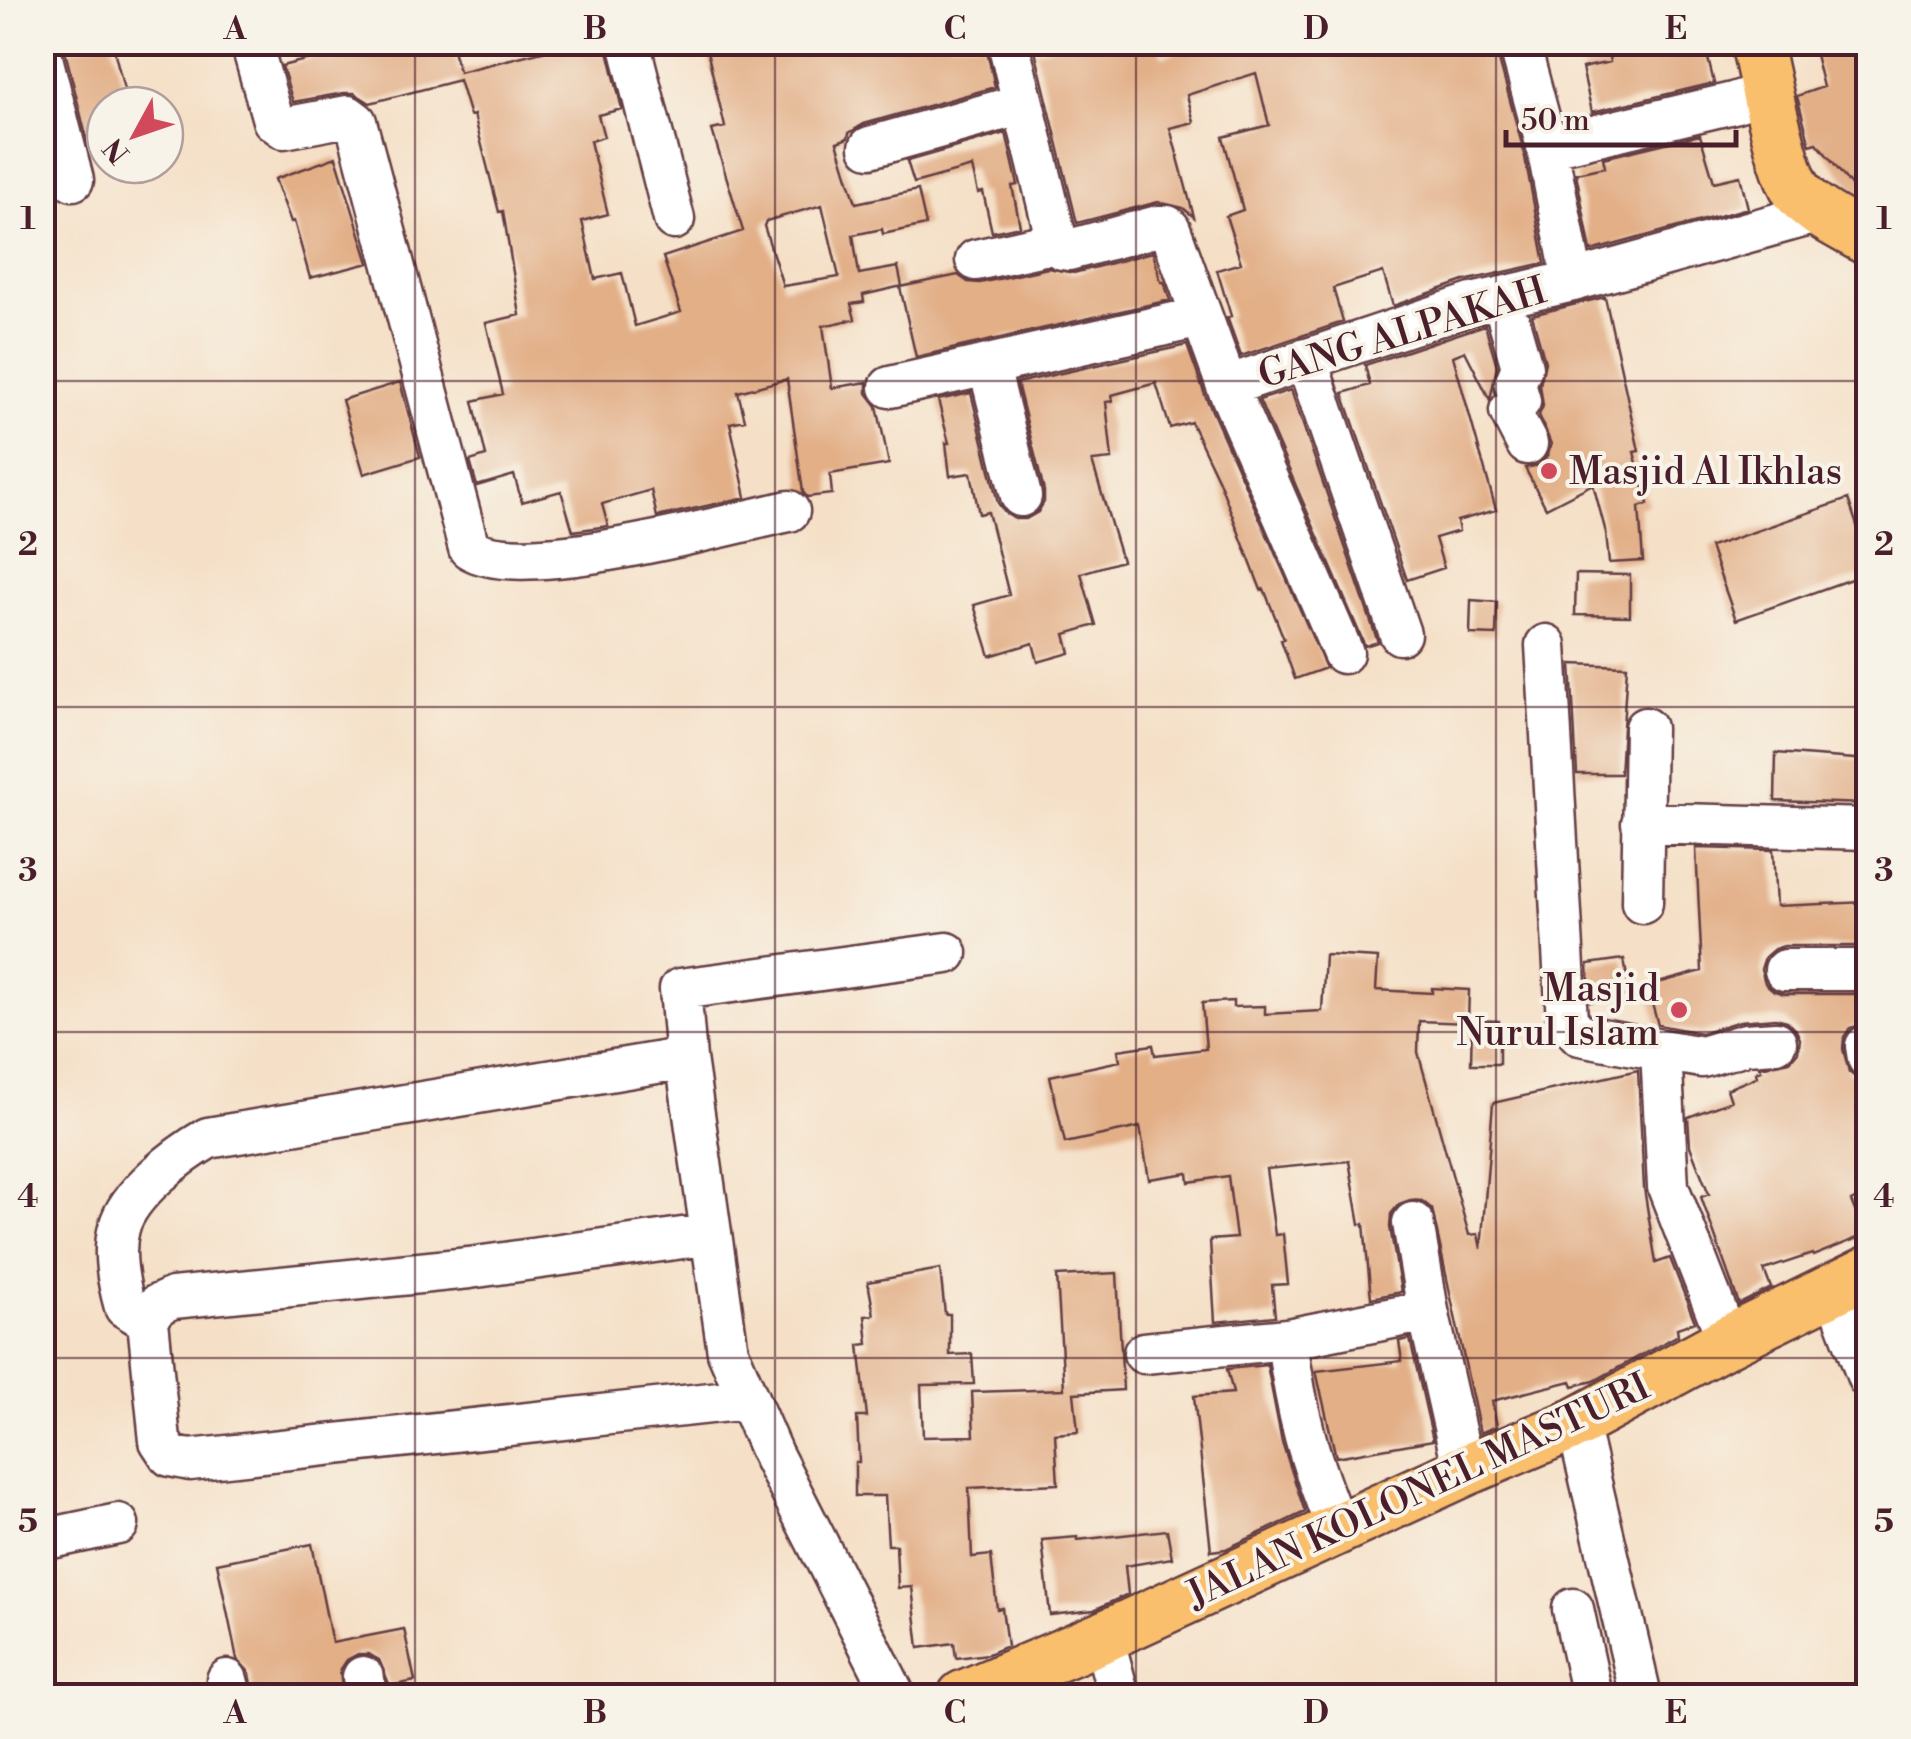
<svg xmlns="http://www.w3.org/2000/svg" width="1911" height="1739" font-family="'Libre Bodoni',serif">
<rect width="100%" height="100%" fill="#f7f3e8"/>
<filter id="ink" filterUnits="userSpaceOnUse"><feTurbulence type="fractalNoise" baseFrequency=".01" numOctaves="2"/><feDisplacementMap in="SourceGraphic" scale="20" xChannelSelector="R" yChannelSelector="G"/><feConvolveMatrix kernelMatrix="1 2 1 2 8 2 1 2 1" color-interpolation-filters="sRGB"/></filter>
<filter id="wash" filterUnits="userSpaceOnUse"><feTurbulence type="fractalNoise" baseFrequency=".0048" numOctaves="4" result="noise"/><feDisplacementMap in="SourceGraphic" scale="40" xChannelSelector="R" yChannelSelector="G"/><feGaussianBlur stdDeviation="2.25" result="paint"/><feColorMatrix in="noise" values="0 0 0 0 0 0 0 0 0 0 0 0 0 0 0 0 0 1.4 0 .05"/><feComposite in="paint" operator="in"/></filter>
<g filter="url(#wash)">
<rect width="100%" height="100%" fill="#f5e0c7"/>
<g id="blocks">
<path fill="#e2af87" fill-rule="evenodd" d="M100,42H112L128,105H105V149L90,152L65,51Z
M376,42H451L459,72L578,42H606L622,109L598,115L604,137L590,141L608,214L582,221L595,279L622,273L635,326L681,312L663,257L743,231L712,130L725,127L705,42H985L995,87L864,124L849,133L848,138L837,142L856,203L918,190L926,225L883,234L882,229L853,235L859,274L898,267L902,286L863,295L864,302L851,304L855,319L823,326L832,388L867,382V393L877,406L889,464L830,474L832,494L807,497L803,492L787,379L738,392L745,420L730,423L746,497L657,517L651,490L602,504L608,526L573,531L561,491L522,502L514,475L477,486L470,461L486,456L473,401L503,394L486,323L520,315L503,211L499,212L474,115L470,116L459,80L370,103L354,93H344L293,102L282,66ZM822,205L839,277L783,286L764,226L766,221Z
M1075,42H1159L1162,57L1206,42H1502L1499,60L1524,152L1545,263L1464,281L1393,306L1383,272L1333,288L1343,322L1241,356L1227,317L1231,316L1217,270L1241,263L1226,216L1243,210L1223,137L1269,125L1256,73L1187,95L1194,122L1170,128L1194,217L1183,208L1158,202L1077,223L1035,51Z
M1606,42H1654L1656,51L1704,42L1714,83L1592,112L1582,68L1610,62Z
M1812,42H1868V207L1817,143L1810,145L1797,96L1823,87Z
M1006,133L1018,185L1012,186L1020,226L992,232L983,192L978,193L972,167L914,183L907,161Z
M1700,135L1714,182L1740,176L1748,208L1591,251L1576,173L1605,167L1603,158Z
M336,157L369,263L310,278L294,221L291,222L275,179Z
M1153,252L1161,282H1164L1170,300L916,357L900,287L958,275L968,282L980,283L1048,268L1074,273Z
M1605,297L1639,451L1634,452L1648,504L1639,507L1643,561L1609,563L1606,533L1593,484L1546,508L1525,468L1539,465L1547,456L1551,444L1539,415L1543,406L1540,385L1545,362L1532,315Z
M1485,325L1497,366L1490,400L1465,351L1453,356L1496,510L1457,521L1459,531L1435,538L1444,568L1407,580L1343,393L1370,385L1365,365Z
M1187,345L1205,395L1326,668L1295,679L1281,640L1284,639L1264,589L1261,590L1219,481L1191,422L1170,428L1156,383L1112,395L1113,401L1106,402L1112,459L1092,461L1122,561L1081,573L1096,625L1065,634L1070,653L1038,662L1033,643L990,656L974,605L1009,595L988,512L979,514L971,473L950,476L946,443H949L938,400L971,393L998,503L1005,513L1015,519H1026L1038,512L1044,502V491L1017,383Z
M400,382L420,457L364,474L342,400Z
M1291,390L1378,642L1365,646L1259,400Z
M1848,499L1868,558V573L1736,620L1710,547Z
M1576,574L1630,575V616L1575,615Z
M1471,600L1497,602L1496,635L1470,634Z
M1571,664L1627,666L1620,774H1577Z
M1776,753L1868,760V804L1775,801Z
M1696,848L1773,850L1776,906L1868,902V946H1784L1774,949L1765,957L1761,969L1765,983L1774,991L1784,994H1868V1023L1850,1028L1844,1037L1843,1049L1849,1072L1859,1080L1868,1081V1192L1851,1201L1865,1235L1813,1256L1812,1254L1764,1270L1771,1288L1739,1304L1701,1197L1709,1194L1690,1146L1688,1117L1731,1101L1727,1089L1757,1077L1756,1072L1761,1070L1760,1067L1790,1061L1798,1052L1800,1039L1796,1030L1787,1021L1775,1018L1740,1021L1701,1033L1658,1025L1647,986L1702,971Z
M1325,955L1378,958L1376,990L1432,993V988L1469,990L1468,1023L1419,1021L1418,1052L1469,1235L1478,1234L1481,1249L1493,1103L1638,1070L1644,1188L1656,1263L1670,1258L1695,1322L1677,1328L1678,1335L1594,1381L1573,1386L1571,1381L1492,1401L1497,1426L1480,1433L1432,1209L1422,1201L1410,1200L1399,1204L1391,1214L1390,1227L1401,1292L1371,1298L1364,1224H1360L1349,1161L1266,1169L1275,1235L1283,1234L1288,1284L1272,1285L1275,1316L1215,1322L1210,1240L1236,1238L1228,1176L1189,1182L1188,1173L1149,1179L1140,1127L1065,1143L1050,1076L1120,1061L1118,1050L1153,1045L1155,1055L1206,1049L1202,1003L1233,1001V1007L1265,1006V1014L1322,1011Z
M1624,959L1630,995L1590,1002L1588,964Z
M1472,1020L1499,1021V1064H1471Z
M940,1269L945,1314H950V1355L972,1354L974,1384L921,1385L923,1437L974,1436L972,1392L1064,1389L1057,1276L1117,1273L1123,1390L1074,1393L1078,1432L1055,1434L1058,1484L969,1488L972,1557L991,1555L997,1609L1002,1608L1007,1646L988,1654L956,1658L954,1643L919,1648L912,1587L898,1588L896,1545H888L885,1496H855V1462H859L857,1417H867L859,1345L868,1344L865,1316L874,1315L868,1282Z
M1410,1339L1433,1440L1336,1457L1316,1371L1402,1361L1399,1341Z
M1267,1365L1282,1442L1305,1512L1226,1549L1211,1551L1194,1396L1233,1393L1227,1369Z
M1167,1530L1172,1558L1125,1566L1128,1594L1094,1610L1050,1615L1042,1540L1077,1537V1540Z
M312,1544L332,1643L404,1629L415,1681L390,1686L379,1660L368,1654H358L347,1660L340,1670L343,1696H254L250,1673L237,1659L217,1563Z"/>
</g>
</g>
<g filter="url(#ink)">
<use href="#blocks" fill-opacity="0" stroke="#643c42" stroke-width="2.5"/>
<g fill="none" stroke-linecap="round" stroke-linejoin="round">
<defs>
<path id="minor" d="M251,42L273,120L284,128L348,116L356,122L469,548C520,582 725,525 789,511
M629,42L674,219
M1008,42L1057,242L1062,249L1069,250L1158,226H1167L1170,229L1227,386L1343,653
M1522,54L1547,147L1573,281
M42,58L73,180
M870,147L1023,104
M1547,147L1733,103L1769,91
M976,260L1057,242
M1502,297L1522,367L1515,384L1520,401L1510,411L1527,444
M1306,359L1400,634
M989,367L1021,496
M1227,386L1472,304L1573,281L1820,212
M890,387L1201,317
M1546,645L1567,1021L1580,1035L1661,1050
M1642,823L1868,829
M1642,903L1645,728
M1785,970H1868
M1866,1046L1868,1058
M1413,1223L1428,1311L1464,1471
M711,1234L469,1268L173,1298L157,1305L148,1321L160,1441L170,1456L190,1460L747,1399
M1834,1287L1868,1378
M148,1321L125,1307C118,1282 112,1253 119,1228C128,1193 179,1155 208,1138L686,1058
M1287,1339C1296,1413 1309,1460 1337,1528
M1728,1341L1668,1187L1661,1050L1702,1057L1746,1044L1776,1042
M1144,1353L1287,1339L1428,1311
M1577,1423L1641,1696
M42,1540L118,1524
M1573,1609L1592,1696
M1103,1637L1119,1696
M363,1677L368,1696
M227,1680L231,1696
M895,1696L772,1454L728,1352L686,1058L680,989L947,953"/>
<path id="major" d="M1756,42C1764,75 1781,169 1798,192C1815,214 1845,226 1868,240
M963,1696L1103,1637L1464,1471L1577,1423L1728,1341L1868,1272"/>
</defs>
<use href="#minor" stroke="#643c42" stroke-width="45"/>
<use href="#major" stroke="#643c42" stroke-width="55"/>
<use href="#minor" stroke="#fff" stroke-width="40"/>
<use href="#major" stroke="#f9bf6d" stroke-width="50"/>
</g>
</g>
<path fill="none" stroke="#4a1f2b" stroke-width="2.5" stroke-opacity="0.55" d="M415,42V1696M775,42V1696M1136,42V1696M1496,42V1696M42,381H1868M42,707H1868M42,1032H1868M42,1358H1868"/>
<g fill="#d1495b" stroke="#f7f3e8" stroke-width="4">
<circle cx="1549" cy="471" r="10"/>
<circle cx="1679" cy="1010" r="10"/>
</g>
<g text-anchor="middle" stroke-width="8" stroke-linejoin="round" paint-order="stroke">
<g font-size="38" fill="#4a1f2b" stroke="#f7f3e8">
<text transform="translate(1402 332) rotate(-17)" y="13">GANG ALPAKAH</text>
<text transform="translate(1418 1490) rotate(-25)" y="13">JALAN KOLONEL MASTURI</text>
</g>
<g font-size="38" fill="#4a1f2b" stroke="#f7f3e8" text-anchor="start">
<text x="1569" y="484">Masjid Al Ikhlas</text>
<text x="1659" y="1001" text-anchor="end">Masjid<tspan x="1659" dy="44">Nurul Islam</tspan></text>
</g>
</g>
<rect width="1911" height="1739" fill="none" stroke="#f7f3e8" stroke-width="110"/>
<g transform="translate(135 135) rotate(230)"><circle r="48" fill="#f7f3e8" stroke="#b29e9c" stroke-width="2.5"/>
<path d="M0-8L18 38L0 25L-18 38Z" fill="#d1495b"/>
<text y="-15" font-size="28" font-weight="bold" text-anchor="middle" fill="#4a1f2b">N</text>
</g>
<path d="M1506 130v15h230v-15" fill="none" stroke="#4a1f2b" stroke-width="5"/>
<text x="1521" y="130" font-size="30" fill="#4a1f2b" stroke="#f7f3e8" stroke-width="8" paint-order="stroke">50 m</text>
<rect x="55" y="55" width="1801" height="1629" fill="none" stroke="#4a1f2b" stroke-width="4"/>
<g font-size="32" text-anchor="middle" font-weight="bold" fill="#4a1f2b">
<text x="235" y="39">A</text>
<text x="595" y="39">B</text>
<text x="955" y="39">C</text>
<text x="1316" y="39">D</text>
<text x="1676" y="39">E</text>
<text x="28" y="229">1</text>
<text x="1884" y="229">1</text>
<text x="28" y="555">2</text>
<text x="1884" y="555">2</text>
<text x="28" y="881">3</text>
<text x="1884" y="881">3</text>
<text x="28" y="1207">4</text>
<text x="1884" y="1207">4</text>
<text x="28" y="1532">5</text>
<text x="1884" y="1532">5</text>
<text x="235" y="1723">A</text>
<text x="595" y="1723">B</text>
<text x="955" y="1723">C</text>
<text x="1316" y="1723">D</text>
<text x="1676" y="1723">E</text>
</g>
</svg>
